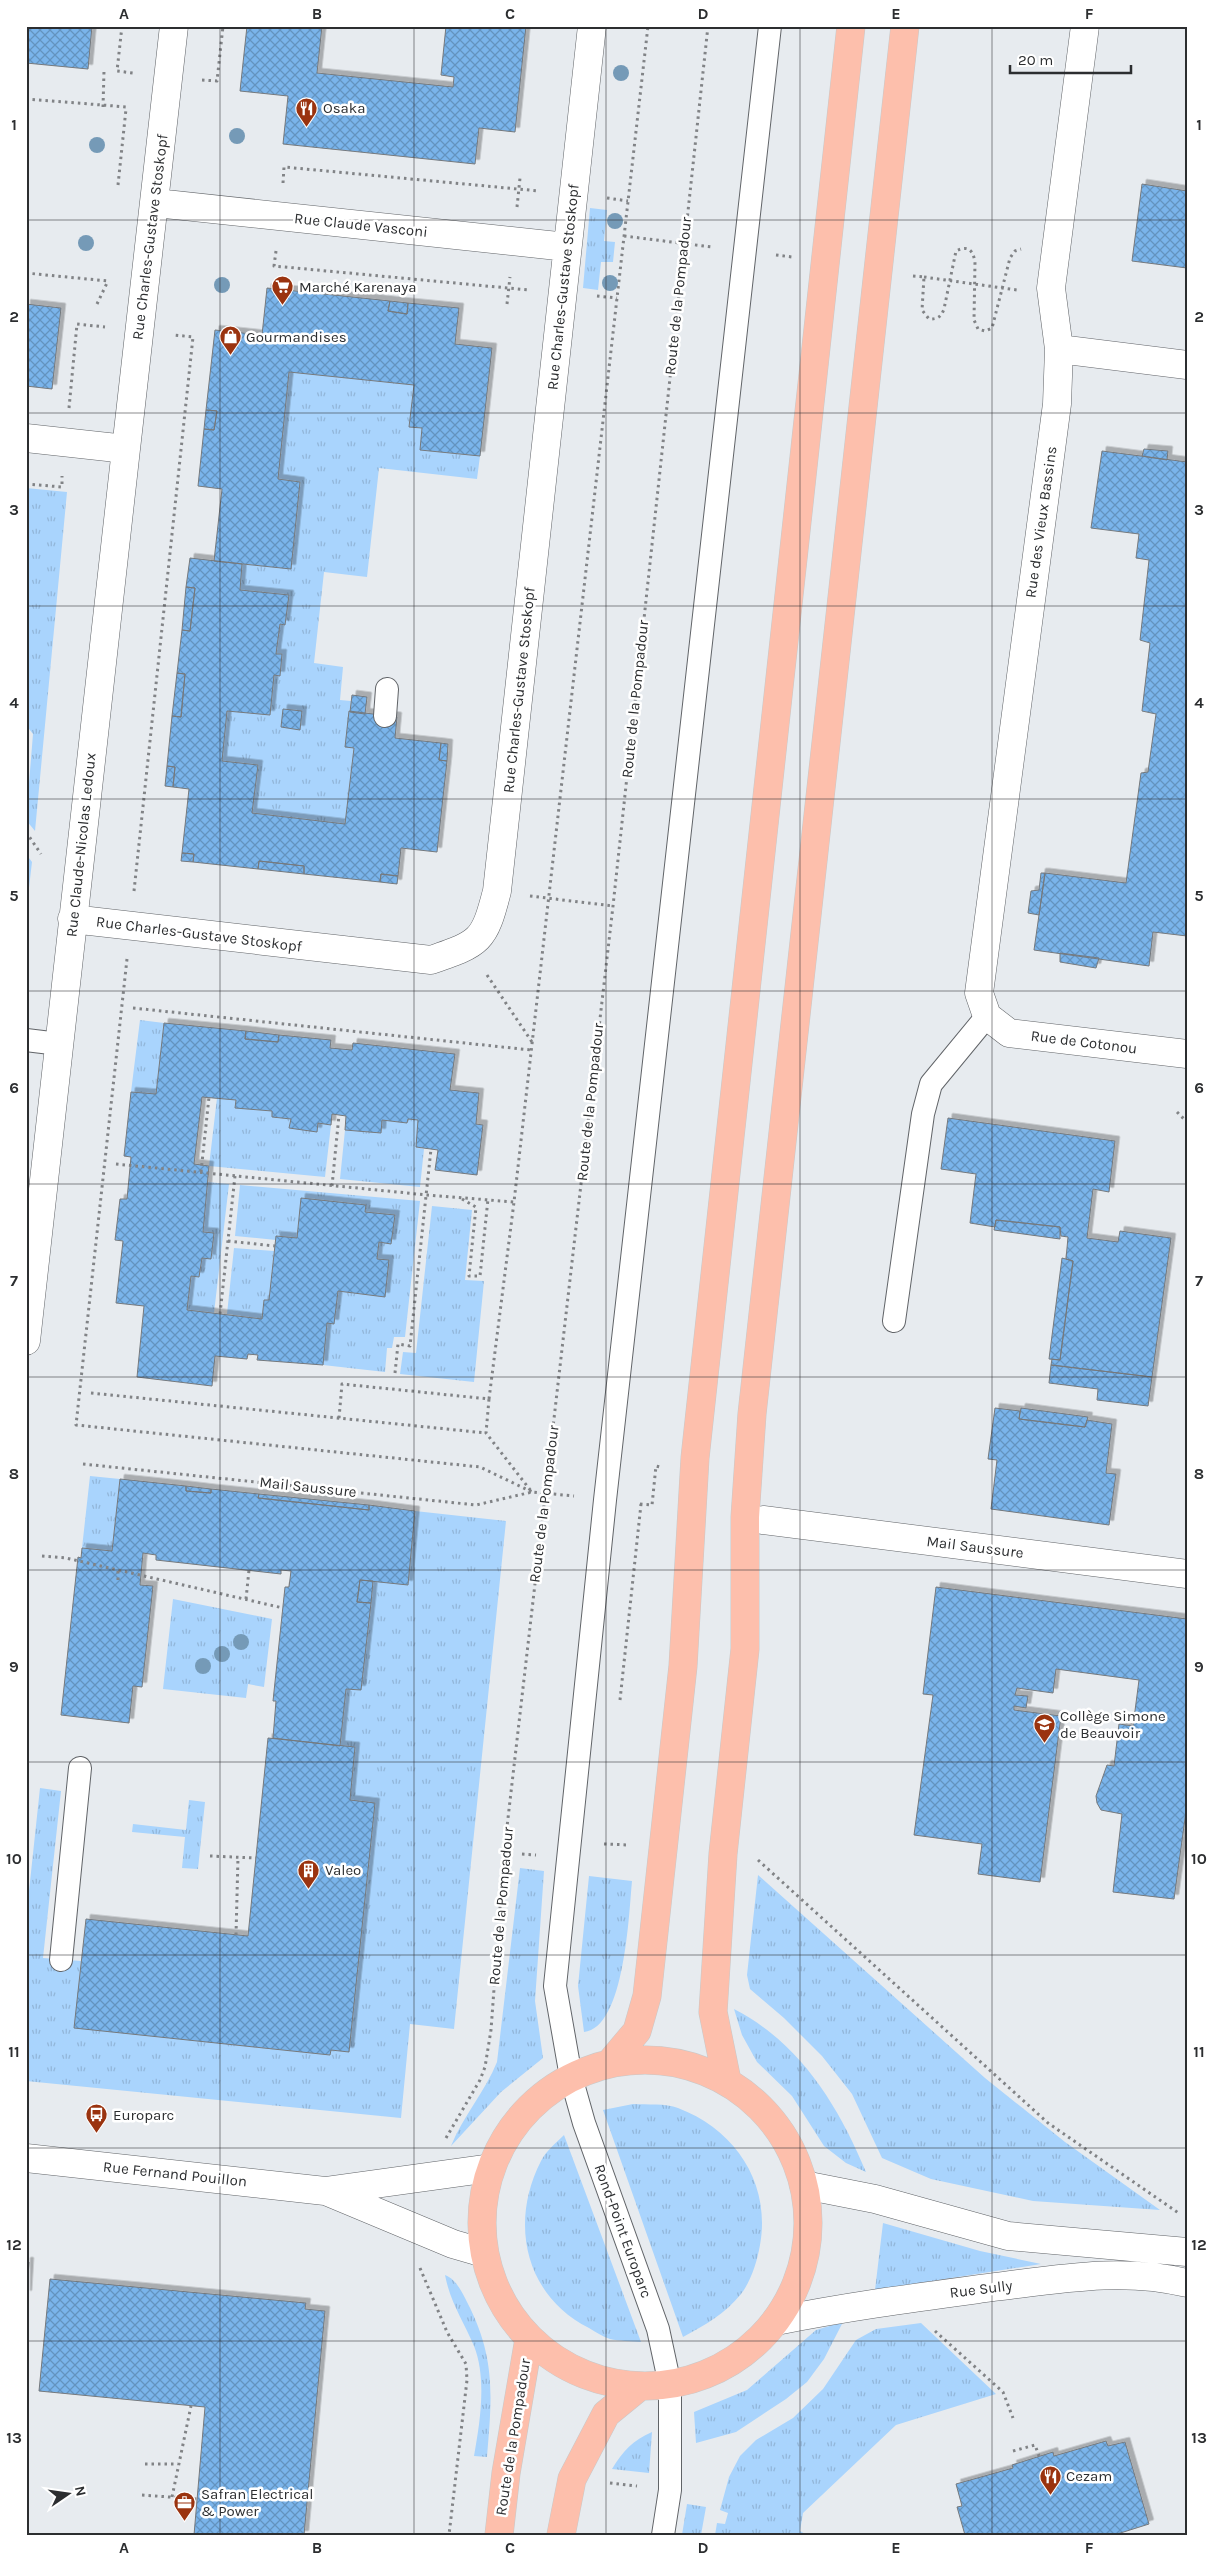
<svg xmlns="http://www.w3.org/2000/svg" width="1213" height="2561" font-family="Karla,sans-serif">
<defs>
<pattern id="grass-tufts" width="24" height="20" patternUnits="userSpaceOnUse" patternTransform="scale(1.25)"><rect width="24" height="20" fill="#a9d4fd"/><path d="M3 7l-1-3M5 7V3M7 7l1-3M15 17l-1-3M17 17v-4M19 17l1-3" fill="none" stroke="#92b6d9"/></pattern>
<pattern id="building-cross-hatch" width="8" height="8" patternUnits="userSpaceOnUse" patternTransform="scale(1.25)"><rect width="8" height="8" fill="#7ab4eb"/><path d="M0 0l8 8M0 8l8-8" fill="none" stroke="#6493bf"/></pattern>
<filter id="shadow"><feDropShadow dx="4.5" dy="-4.5" stdDeviation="0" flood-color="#0004"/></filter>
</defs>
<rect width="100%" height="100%" fill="#e7ebef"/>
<path fill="url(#grass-tufts)" d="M590,208L607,210L604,241L615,242L613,262H601L598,290L583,288Z
M289,372L414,385L409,427L422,428L420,450L480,456L477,479L379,468L367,577L324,572L314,663L343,667L340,700L351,701L345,747L354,748L345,824L252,813L258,765L222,761L227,711L270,715L274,675L280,676L282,655L276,654L280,624H285L289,595L240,590L242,564L291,568L300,482L278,479Z
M26,488L67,492L35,831L26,820L33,734L26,725Z
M26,854L32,862L26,913Z
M140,1020L164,1023L156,1094L131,1092Z
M217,1098L236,1100L235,1108L272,1111V1117L291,1119L290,1128L317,1131L318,1123L331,1125L325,1177L209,1166Z
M408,1119L418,1120L416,1147L424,1149L420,1187L340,1179L345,1130L381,1133L382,1120L407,1123Z
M207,1182L229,1184L214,1313L187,1310L191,1276L199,1277L202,1258H211L214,1233L203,1232Z
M240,1185L420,1201L405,1337H394L392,1348H387L385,1372L323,1365L327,1323H334L338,1291L385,1297L389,1261L377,1259L379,1242L391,1243L395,1215L365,1212V1205L301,1198L297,1238L277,1236L276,1240L235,1236Z
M432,1206L472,1210L465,1280L484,1281L474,1382L400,1374L403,1352L416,1353Z
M234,1248L274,1251L269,1300H264L262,1319L227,1314Z
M90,1476L120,1479L112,1551L82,1548Z
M415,1511L506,1521L454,2029L410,2024L401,2118L26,2081V1919L40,1788L61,1791L43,1958L81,1961L75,2028L330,2055L331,2050L349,2052L375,1803L350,1800L355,1748L340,1746L346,1689L361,1690L373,1581L408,1585Z
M173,1599L272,1619L264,1687L248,1684L246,1698L163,1689Z
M189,1800L205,1802L198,1869L182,1868L185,1837L132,1832L133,1824L186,1830Z
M520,1868L544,1871L535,2001L543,2058L501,2092L451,2146C463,2116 485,2092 497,2062Z
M758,1875L985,2078L1065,2142L1160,2210L1033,2201L931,2179L882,2158L852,2094L822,2056L784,2018L750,1989L747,1975Z
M589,1876L632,1881C629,1912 625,2028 584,2032L578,1986Z
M734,2009C800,2043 838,2105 866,2172L846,2163L824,2146L792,2096L757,2062L742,2035Z
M633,2104C647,2105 666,2103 678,2108C736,2130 771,2184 760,2245C757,2262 751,2281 741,2294C725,2314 705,2325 683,2337L603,2110Z
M564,2135L641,2342C631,2341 619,2341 610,2339C603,2337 596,2332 589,2328C525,2296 509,2223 541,2161C546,2151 556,2143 564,2135Z
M883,2223L980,2251L1041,2264L875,2290Z
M445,2275C456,2279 462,2292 467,2302C496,2358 492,2396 487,2457L474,2456C480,2422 487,2379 474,2346C464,2322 450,2302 445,2275Z
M843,2322L824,2359L807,2382L786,2399L736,2432L696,2443L694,2412L747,2390L816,2330Z
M921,2323L996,2394L896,2425L803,2513L800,2531L807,2535H715L717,2523L725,2524L728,2513L720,2510L729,2477L740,2456L756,2440L793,2418L823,2389L856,2340L876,2329Z
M652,2432L649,2473L612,2469C623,2451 633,2440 652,2432Z
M687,2504L706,2507L701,2535H682Z"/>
<path fill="url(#building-cross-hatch)" stroke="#75797d" filter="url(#shadow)" d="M26,26H92L88,69L26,63Z
M247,26H322L317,73L453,87L454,77L441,75L446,26H526L515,132L479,128L475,164L283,144L288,96L240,91Z
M1142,184L1187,191V268L1132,261Z
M267,288L390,301L388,311L407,314L408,303L459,308L455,344L492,348L480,456L420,450L422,428L409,427L414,385L289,372L278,479L300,482L291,569L214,561L222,489L198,486L204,429L214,430L217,411L206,410L215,330L262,335Z
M390,301L408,303L407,314L388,311Z
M26,304L61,308L52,389L26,386Z
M206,410L217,411L214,430L204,429Z
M1144,449L1168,451L1167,460L1142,456Z
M1102,451L1187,462V936L1153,932L1149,966L1034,950L1045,873L1126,883L1141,773L1148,772L1156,714L1142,711L1150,643L1140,640L1149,560L1136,558L1139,534L1091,528Z
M190,558L242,564L240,590L289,595L285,625L280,624L276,654H282L280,676L274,675L270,715L227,711L222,761L258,765L252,813L345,824L354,748L345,747L349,711L397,717L395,738L441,743L439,760L447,761L437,852L401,848L398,876L381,874L380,882L304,874V866L259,861L258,869L193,862L194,854L182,853L189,789L173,787L175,767L167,766L172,716L181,717L185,674L177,673L182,630L190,631L195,588L186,587Z
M186,587L195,588L190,631L182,630Z
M177,673L185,674L181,717L172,716Z
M352,695L367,697L365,714L350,712Z
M283,709L302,711L300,730L281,727Z
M441,743L448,744L447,761L439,760Z
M167,766L175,767L173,787L165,786Z
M182,853L194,854L193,862L181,861Z
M259,861L304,866V874L258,869Z
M1041,873H1045L1039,915L1028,913L1031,891L1039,890Z
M381,874L398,876L397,884L380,882Z
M1060,953L1099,958L1096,968L1060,962Z
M164,1023L246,1031L245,1039L278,1042L279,1035L331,1040L330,1048L352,1050L353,1043L455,1054L450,1090L479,1093L476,1124L483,1125L477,1175L435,1170L438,1150L416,1147L418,1120L408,1119L407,1123L382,1120L381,1133L345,1130L346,1116L332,1114L331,1125L318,1123L317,1132L289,1128L291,1119L272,1117V1111L235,1108L236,1100L202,1097L194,1164L209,1166L203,1232L214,1233L211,1259L202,1258L199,1277L191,1276L187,1310L262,1319L264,1300H269L276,1236L297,1238L301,1198L366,1205L365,1212L395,1215L391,1244L379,1242L377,1259L389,1260L385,1297L338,1291L334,1324L327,1323L323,1365L257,1360L258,1355L248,1354L247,1359L215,1356L212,1386L137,1377L144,1306L116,1303L123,1241L115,1240L120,1199H127L131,1157L124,1156L131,1092L156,1094Z
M246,1031L279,1035L278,1042L245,1039Z
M948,1118L1115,1141L1109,1192L1093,1189L1087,1238L1118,1242L1120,1231L1171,1238L1152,1377L1051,1365L1052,1359L1060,1360L1073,1261L1066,1259L1068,1237L1061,1236L1060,1227L996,1220L995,1227L970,1223L976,1174L941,1169Z
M996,1220L1060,1227V1239L994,1230Z
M1062,1258L1073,1261L1060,1360L1049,1359Z
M1051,1365L1152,1377L1148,1406L1097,1400L1098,1389L1049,1383Z
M995,1408L1020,1411L1019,1419L1085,1427L1087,1420L1112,1424L1106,1473L1116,1474L1109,1525L991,1509L997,1460L988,1459Z
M1021,1408L1088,1417L1085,1427L1019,1419Z
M120,1479L186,1486V1491L211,1493V1489L259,1494L258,1498L369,1510V1505L415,1511L408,1585L360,1580L357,1602L371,1603L361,1690L346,1689L340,1746L273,1738L276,1701H273L285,1587H289L291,1571L281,1570V1574L156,1560V1555L143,1553L140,1585L153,1586L142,1687L133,1686L129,1723L61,1715L78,1557L81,1558L82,1548L112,1551Z
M186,1486L211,1489V1493L186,1491Z
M259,1494L369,1505V1510L258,1498Z
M360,1580L373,1581L371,1603L357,1602Z
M936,1587L1187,1619V1804L1174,1899L1113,1892L1122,1814L1101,1810L1097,1803L1096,1796L1107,1765L1114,1766L1119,1724L1133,1726L1139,1680L1056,1669L1053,1693L1017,1688L1015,1695L1028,1696L1026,1708L1014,1706V1710L1061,1716L1040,1882L978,1874L982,1844L914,1835L933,1695L923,1694Z
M268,1738L355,1747L350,1800L375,1803L349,2052L331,2050L330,2055L74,2028L86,1919L248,1936Z
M26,2262H29L27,2295H26Z
M50,2279L306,2303L305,2309L325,2311L304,2535H194L205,2407L39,2391Z
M1106,2441L1108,2446L1125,2442L1149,2524L1114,2535H965L957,2507L962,2506L956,2484L1013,2468L1012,2465L1053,2452L1054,2456Z"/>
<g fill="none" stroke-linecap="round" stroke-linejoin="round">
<defs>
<path id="service" d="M385,716L387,689
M26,1040L59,1044
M894,1321L923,1114L931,1084L987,1016
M61,1960L80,1768
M663,2535L670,2490V2385L658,2329L584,2123L571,2077L555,1986L605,1500L770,26"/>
<path id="pedestrian" d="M763,1520L1187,1574"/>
<path id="minor" d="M1085,26L1051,288L1059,349L1057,404L979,993L987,1016L1009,1033L1187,1054
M156,203L567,247
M1059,349L1187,365
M26,438L126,449L26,1341
M126,449L174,26
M72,919L431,960C480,943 484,942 497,891L592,26
M26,2158L325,2191L491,2168
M326,2191L453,2244L484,2253"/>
<path id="tertiary" d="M804,2185L875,2199L1008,2236L1187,2252
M776,2321C850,2306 920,2297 994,2287C1059,2279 1123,2267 1187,2283"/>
<path id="primary" d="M482 2223a163 163 0 1 1 326 0a163 163 0 1 1-326 0Z
M610,2063L637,2031L647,1996L683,1666L695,1458L851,26
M727,2081L713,2012L723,1854L745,1649V1517L752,1414L905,26
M499,2535L506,2473L529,2339
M561,2535L572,2479L606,2414L639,2387"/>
</defs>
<use href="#service" stroke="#616468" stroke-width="24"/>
<use href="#pedestrian" stroke="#616468" stroke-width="29"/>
<use href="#minor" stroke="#616468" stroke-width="29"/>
<use href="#tertiary" stroke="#616468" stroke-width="29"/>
<use href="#primary" stroke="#c8c9c9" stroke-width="29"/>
<path stroke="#818386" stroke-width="3" stroke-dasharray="2.5 4" stroke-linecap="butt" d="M122,26L117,71L133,73
M202,80L217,81L223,26
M26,99L127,107
M103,107L104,71
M283,183L284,167L539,191
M118,185L126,109
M607,198L628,201
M517,207L520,178
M624,236L712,247
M276,251L274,266L529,290
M776,255L792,257
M26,273L108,281
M913,276L924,277L922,310L929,319C938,319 941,317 944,309L956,251C968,245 973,250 975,262L974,320L978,329L985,331L992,328L1010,258L1015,251L1021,249
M924,277L1017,290
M597,296L617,298
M97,304L107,283
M507,304L510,277
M69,408L77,324L105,327
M26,484L62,487V476
M26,832L41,854
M134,891L193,337L174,335
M530,896L613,906
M127,959L76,1425L480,1467L532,1492
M487,975L532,1042
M133,1008L531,1050
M1177,1112L1187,1122
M116,1164L427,1195L514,1202
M201,1172L209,1097
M332,1186L339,1115
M462,1199L476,1207L469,1276H480L488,1199
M228,1241L275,1246
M220,1314L235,1176
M395,1373L398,1344L410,1346L431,1149
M91,1393L486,1433
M489,1399L514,1202L648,26
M339,1418L342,1384L489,1399L486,1433L531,1491
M83,1464L476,1505L532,1492L574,1496
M640,1504L652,1505L656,1466L660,1467
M42,1556L66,1558L283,1608
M118,1580V1570
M246,1599L249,1570
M620,1700L641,1504
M604,1844L629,1845
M522,1854L536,1855
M210,1856L256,1858
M758,1860L1048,2123L1180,2214
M236,1935L238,1857
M446,2138L480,2080L485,2067L491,2030L504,1853L613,906L708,26
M420,2268L447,2332L466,2364L467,2380L449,2535
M935,2331L1003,2392L1013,2418
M1013,2451L1035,2445L1039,2456
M145,2464H178
M610,2483L637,2486
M142,2495L197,2499
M172,2497L191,2406"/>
<use href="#service" stroke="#fff" stroke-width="22"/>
<use href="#pedestrian" stroke="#fff" stroke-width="28"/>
<use href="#minor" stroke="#fff" stroke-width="28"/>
<use href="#tertiary" stroke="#fff" stroke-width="28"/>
<use href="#primary" stroke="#fdbfac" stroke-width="28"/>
</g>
<g fill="#759ab7">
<circle cx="621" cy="73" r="8"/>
<circle cx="237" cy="136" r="8"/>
<circle cx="97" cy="145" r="8"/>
<circle cx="615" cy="221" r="8"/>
<circle cx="86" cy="243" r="8"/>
<circle cx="610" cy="283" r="8"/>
<circle cx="222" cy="285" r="8"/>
<circle cx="241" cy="1642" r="8"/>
<circle cx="222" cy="1654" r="8"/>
<circle cx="203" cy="1666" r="8"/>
</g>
<path fill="none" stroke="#2c2e30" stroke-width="1" stroke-opacity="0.55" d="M220,26V2535M414,26V2535M606,26V2535M800,26V2535M992,26V2535M26,220H1187M26,413H1187M26,606H1187M26,799H1187M26,991H1187M26,1184H1187M26,1377H1187M26,1570H1187M26,1762H1187M26,1955H1187M26,2148H1187M26,2341H1187"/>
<defs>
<symbol id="restaurant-pin" viewBox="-11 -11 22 30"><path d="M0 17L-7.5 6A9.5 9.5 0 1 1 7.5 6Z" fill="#9a330f" stroke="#fff"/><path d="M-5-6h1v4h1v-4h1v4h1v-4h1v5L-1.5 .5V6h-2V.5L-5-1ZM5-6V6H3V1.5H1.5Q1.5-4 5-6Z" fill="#fff"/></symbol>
<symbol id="supermarket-pin" viewBox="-11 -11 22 30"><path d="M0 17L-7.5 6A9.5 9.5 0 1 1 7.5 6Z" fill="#9a330f" stroke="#fff"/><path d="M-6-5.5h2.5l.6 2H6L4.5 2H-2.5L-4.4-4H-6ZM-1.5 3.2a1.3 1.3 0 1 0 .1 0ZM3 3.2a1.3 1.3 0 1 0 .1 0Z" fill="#fff"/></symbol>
<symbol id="shop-pin" viewBox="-11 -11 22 30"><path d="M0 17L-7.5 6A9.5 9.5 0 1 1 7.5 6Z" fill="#9a330f" stroke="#fff"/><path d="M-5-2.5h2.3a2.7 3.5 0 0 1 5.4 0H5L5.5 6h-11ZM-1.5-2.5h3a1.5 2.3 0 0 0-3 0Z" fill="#fff"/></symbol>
<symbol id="school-pin" viewBox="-11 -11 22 30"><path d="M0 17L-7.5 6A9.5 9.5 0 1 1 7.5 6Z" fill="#9a330f" stroke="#fff"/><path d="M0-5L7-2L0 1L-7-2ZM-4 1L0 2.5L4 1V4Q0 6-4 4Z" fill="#fff"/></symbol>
<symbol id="building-pin" viewBox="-11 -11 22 30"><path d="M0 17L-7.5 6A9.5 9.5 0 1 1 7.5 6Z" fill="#9a330f" stroke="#fff"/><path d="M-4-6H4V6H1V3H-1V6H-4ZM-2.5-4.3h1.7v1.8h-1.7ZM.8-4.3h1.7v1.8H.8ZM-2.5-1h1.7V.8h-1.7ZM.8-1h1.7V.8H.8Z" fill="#fff"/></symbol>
<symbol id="bus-pin" viewBox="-11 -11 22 30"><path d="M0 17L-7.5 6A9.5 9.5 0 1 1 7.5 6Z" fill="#9a330f" stroke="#fff"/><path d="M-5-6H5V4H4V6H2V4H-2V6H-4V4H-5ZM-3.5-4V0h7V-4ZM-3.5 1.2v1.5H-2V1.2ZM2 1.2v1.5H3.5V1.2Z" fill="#fff"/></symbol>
<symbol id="office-pin" viewBox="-11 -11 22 30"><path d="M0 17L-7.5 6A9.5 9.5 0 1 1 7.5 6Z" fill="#9a330f" stroke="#fff"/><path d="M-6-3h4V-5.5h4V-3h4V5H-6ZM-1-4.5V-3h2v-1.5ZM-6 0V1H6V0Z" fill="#fff"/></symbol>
</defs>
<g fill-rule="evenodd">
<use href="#restaurant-pin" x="294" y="96" width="25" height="34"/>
<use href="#supermarket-pin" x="270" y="274" width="25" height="34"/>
<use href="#shop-pin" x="218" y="324" width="25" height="34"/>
<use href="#school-pin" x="1032" y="1712" width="25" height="34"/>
<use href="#building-pin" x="296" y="1858" width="25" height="34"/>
<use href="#bus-pin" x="84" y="2102" width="25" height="34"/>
<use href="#restaurant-pin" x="1038" y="2464" width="25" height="34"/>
<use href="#office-pin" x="172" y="2490" width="25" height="34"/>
</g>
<g text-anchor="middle" stroke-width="5" stroke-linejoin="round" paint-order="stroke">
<g font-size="15" fill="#2c2e30" stroke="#fff" text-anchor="start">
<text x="323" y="113">Osaka</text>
<text x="299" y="292">Marché Karenaya</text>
<text x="246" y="342">Gourmandises</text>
<text x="1060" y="1721">Collège Simone<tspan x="1060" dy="17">de Beauvoir</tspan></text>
<text x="325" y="1875">Valeo</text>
<text x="113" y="2120">Europarc</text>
<text x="1066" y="2481">Cezam</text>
<text x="201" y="2499">Safran Electrical<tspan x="201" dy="17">&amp; Power</tspan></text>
</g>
<g font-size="15" fill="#2c2e30" stroke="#fff">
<text transform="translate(361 225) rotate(6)" y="5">Rue Claude Vasconi</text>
<text transform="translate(150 237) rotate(-83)" y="5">Rue Charles-Gustave Stoskopf</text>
<text transform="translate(563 287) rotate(-84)" y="5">Rue Charles-Gustave Stoskopf</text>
<text transform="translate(678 296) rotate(-84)" y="5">Route de la Pompadour</text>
<text transform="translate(1041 522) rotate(-82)" y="5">Rue des Vieux Bassins</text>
<text transform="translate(519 690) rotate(-84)" y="5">Rue Charles-Gustave Stoskopf</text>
<text transform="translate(635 699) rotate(-84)" y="5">Route de la Pompadour</text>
<text transform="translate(81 845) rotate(-84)" y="5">Rue Claude-Nicolas Ledoux</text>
<text transform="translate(199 934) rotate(7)" y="5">Rue Charles-Gustave Stoskopf</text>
<text transform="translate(1084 1042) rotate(7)" y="5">Rue de Cotonou</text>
<text transform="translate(590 1102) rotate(-84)" y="5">Route de la Pompadour</text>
<text transform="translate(308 1487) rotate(6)" y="5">Mail Saussure</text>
<text transform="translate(544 1504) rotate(-83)" y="5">Route de la Pompadour</text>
<text transform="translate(975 1547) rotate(7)" y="5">Mail Saussure</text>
<text transform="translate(501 1906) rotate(-85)" y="5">Route de la Pompadour</text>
<text transform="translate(175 2174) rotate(6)" y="5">Rue Fernand Pouillon</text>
<text transform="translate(623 2231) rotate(70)" y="5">Rond-Point Europarc</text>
<text transform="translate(981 2289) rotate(-7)" y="5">Rue Sully</text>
<text transform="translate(513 2437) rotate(-81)" y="5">Route de la Pompadour</text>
</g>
</g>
<rect width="1213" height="2561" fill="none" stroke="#ffffff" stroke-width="55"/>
<g transform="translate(68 2494) rotate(77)" stroke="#ffffff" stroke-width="4" paint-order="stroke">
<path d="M0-4L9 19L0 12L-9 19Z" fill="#2c2e30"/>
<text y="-8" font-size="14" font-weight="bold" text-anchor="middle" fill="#2c2e30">N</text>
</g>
<path d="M1010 65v8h121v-8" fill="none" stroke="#2c2e30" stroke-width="2.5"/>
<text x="1018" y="65" font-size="15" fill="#2c2e30" stroke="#ffffff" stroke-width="4" paint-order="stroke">20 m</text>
<rect x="28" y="28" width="1158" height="2506" fill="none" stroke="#2c2e30" stroke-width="2"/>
<g font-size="16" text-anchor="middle" font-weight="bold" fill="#2c2e30">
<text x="124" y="19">A</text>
<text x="317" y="19">B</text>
<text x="510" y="19">C</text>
<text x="703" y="19">D</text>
<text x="896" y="19">E</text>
<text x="1089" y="19">F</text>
<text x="14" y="130">1</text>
<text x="1199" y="130">1</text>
<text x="14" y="322">2</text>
<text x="1199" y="322">2</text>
<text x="14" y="515">3</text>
<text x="1199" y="515">3</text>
<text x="14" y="708">4</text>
<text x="1199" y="708">4</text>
<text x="14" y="901">5</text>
<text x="1199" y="901">5</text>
<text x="14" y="1093">6</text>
<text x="1199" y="1093">6</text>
<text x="14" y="1286">7</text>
<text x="1199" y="1286">7</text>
<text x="14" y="1479">8</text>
<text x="1199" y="1479">8</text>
<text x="14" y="1672">9</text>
<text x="1199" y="1672">9</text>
<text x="14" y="1864">10</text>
<text x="1199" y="1864">10</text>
<text x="14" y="2057">11</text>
<text x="1199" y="2057">11</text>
<text x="14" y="2250">12</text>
<text x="1199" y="2250">12</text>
<text x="14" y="2443">13</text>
<text x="1199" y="2443">13</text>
<text x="124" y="2553">A</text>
<text x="317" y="2553">B</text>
<text x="510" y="2553">C</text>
<text x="703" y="2553">D</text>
<text x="896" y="2553">E</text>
<text x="1089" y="2553">F</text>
</g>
</svg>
